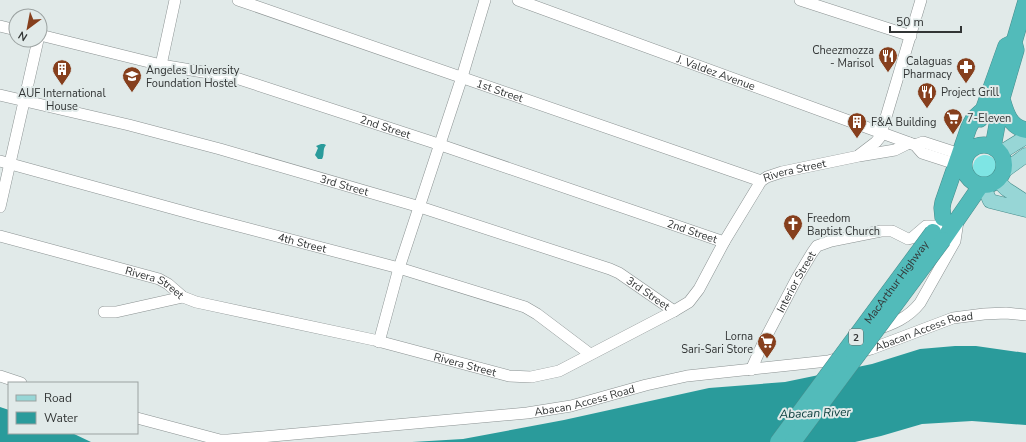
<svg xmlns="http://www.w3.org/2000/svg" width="1026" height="442" font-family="'Nunito Sans',sans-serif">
<rect width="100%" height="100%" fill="#e1eae9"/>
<path fill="#7ee5e4" d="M973 167a12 12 0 1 1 24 0a12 12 0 1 1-24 0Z"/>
<path fill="#2a9b9b" d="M321,144H324L326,145C322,150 325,154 322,159H318L315,155L318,148L316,146Z
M955,346H976L1026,353V425L972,421L922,424L881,436L855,442H412L463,439L564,420L709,388L785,382L872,364L920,349Z
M0,407L9,410V433H72L91,442H0Z"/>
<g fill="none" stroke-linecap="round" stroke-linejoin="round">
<defs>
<g id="minor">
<path id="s1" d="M238,0L761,181"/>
<path id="s2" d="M518,0L882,133L915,145L922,153L956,164"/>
<path d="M800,0L911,36"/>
<path d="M0,26L16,30"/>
<path id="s3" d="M40,35L161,65L233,77L432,142L724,242"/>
<path d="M161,65L175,0"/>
<path id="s4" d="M0,95L129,125L220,149L420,207L610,269L619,273L674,311"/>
<path d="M915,145L923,142L960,154"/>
<path d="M859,155L876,142L880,137L921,0"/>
<path id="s5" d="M0,161L200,216L399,268L525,307L537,314L590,354"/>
<path d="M0,207L38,40"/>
<path id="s6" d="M0,236L159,279L168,284L183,297L196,302L374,340L509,376L531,377L559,371L674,311L689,302L699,289L724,242L761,181L767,177L782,172L859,156L895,150L909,143"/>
<path d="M104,312H116L183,297"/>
<path d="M875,330C893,324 908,318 920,303L955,241L958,221"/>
<path d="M379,342L399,268L462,77L485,0"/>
<path id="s7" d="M751,370L764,341L797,278L812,253L817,246L831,241L881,231H892L908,239L912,238L926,226H937"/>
<path d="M0,376L21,383"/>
<path id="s8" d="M137,418L220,440H228L527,413L571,406L646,385L687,376L828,361L871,349L953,318L984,314L1006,313L1026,315"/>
</g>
<path id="major" d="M1000,153L1026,137
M1004,171L1026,155
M997,180L1006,189L1026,202
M983,185L990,201L1026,210"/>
<path id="highway" d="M1002,99C1006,113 1010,127 1026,130
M980,119L1006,46L1014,42
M964 165a20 20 0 1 1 40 0a20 20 0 1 1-40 0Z
M993,147L1002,98L1016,50L1014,42L1026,1
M943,218L942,208L943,202L969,127L974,118L984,109
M943,240L981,185"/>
</defs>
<use href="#minor" stroke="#8b9292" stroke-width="12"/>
<use href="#major" stroke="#478c8b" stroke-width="15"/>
<use href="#highway" stroke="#478c8b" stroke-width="17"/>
<use href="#minor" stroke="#fff" stroke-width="11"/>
<use href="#major" stroke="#97d6d6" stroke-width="14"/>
<use href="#highway" stroke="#52bbba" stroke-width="16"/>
<defs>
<g id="highway-bridge">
<path id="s9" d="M778,442L933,232"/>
<path d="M793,442L943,240"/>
</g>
</defs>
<use href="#highway-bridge" stroke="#478c8b" stroke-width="17" stroke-linecap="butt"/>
<use href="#highway-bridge" stroke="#52bbba" stroke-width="16"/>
</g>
<defs>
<symbol id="restaurant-pin" viewBox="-11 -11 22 30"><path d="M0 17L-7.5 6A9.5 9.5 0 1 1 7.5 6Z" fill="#863f1d" stroke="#e1eae9"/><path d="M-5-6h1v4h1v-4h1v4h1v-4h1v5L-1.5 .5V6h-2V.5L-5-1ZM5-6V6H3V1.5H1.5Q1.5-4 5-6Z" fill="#fff"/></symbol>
<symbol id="pharmacy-pin" viewBox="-11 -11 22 30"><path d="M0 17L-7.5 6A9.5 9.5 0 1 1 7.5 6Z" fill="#863f1d" stroke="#e1eae9"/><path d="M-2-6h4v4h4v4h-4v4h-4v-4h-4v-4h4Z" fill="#fff"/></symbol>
<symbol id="building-pin" viewBox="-11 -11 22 30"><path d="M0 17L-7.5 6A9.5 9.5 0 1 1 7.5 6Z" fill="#863f1d" stroke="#e1eae9"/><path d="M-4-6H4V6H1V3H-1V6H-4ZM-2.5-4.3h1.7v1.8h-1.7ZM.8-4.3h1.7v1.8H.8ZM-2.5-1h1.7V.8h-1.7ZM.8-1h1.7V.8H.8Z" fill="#fff"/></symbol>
<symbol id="university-pin" viewBox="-11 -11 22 30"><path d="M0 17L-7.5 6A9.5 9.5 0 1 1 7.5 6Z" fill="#863f1d" stroke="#e1eae9"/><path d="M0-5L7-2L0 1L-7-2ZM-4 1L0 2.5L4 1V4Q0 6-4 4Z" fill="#fff"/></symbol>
<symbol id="supermarket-pin" viewBox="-11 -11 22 30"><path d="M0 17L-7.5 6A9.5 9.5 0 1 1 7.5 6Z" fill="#863f1d" stroke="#e1eae9"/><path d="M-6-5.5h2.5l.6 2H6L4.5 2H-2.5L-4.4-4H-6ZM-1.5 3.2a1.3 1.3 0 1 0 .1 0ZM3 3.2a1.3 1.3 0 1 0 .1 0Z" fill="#fff"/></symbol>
<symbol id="church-pin" viewBox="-11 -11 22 30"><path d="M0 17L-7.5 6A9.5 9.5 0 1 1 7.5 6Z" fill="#863f1d" stroke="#e1eae9"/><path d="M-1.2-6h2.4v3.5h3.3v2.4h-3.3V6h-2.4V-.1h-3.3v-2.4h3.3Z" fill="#fff"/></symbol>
</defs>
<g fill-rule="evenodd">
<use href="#restaurant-pin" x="877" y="45" width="22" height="30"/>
<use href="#pharmacy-pin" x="955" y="56" width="22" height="30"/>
<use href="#building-pin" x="51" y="58" width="22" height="30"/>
<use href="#university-pin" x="121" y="65" width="22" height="30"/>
<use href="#restaurant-pin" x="916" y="81" width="22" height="30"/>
<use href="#supermarket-pin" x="942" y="107" width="22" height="30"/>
<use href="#building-pin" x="846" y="111" width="22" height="30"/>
<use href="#church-pin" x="782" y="213" width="22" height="30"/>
<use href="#supermarket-pin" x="756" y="331" width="22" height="30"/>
</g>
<g text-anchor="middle" stroke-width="4" stroke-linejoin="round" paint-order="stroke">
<rect fill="#e1eae9" stroke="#666b6b" stroke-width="1" x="849" y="329" width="14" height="16" rx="3"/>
<g font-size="10" font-weight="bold" fill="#323535">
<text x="856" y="341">2</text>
</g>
<g font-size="11" fill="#323535" stroke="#e1eae9" text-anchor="start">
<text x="874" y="54" text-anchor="end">Cheezmozza<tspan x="874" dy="13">- Marisol</tspan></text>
<text x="952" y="65" text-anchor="end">Calaguas<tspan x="952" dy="13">Pharmacy</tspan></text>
<text x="146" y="74">Angeles University<tspan x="146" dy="13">Foundation Hostel</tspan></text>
<text x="941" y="96">Project Grill</text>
<text x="62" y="97" text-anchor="middle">AUF International<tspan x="62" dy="13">House</tspan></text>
<text x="967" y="122">7-Eleven</text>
<text x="871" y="126">F&amp;A Building</text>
<text x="807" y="222">Freedom<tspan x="807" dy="13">Baptist Church</tspan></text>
<text x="753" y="340" text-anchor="end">Lorna<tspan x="753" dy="13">Sari-Sari Store</tspan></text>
</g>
<g font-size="11" fill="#323535" stroke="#e1eae9">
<text dy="4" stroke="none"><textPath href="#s2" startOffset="211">J. Valdez Avenue</textPath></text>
<text dy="4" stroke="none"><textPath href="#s1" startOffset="277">1st Street</textPath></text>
<text dy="4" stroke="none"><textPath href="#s3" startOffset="358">2nd Street</textPath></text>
<text dy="4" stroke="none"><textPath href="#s6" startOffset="905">Rivera Street</textPath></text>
<text dy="4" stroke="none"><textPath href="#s4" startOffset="356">3rd Street</textPath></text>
<text dy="4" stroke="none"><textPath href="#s3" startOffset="682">2nd Street</textPath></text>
<text dy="4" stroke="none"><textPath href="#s5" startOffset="313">4th Street</textPath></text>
<text dy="4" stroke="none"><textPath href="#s7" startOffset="99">Interior Street</textPath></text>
<text dy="4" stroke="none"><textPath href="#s9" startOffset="199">MacArthur Highway</textPath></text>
<text dy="4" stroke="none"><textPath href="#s6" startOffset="162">Rivera Street</textPath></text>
<text dy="4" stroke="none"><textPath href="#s4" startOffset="680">3rd Street</textPath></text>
<text dy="4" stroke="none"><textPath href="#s8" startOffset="801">Abacan Access Road</textPath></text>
<text dy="4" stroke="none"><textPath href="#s6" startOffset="485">Rivera Street</textPath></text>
<text dy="4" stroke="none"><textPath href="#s8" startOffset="453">Abacan Access Road</textPath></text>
</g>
<g font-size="12" font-style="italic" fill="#0f4140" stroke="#e1eae9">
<text transform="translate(815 413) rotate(-2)" y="4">Abacan River</text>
</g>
</g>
<rect x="8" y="382" width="130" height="52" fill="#e1eae9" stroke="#9ba2a1"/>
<rect x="16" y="395" width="20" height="6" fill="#97d6d6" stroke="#9ba2a1"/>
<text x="44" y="402" font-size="12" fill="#323535">Road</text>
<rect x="16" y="412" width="20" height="12" fill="#2a9b9b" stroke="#9ba2a1"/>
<text x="44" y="422" font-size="12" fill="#323535">Water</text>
<g transform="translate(28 28) rotate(212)"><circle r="19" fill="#e1eae9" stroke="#9ba2a1"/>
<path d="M0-3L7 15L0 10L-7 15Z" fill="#863f1d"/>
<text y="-6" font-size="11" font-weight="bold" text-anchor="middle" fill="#323535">N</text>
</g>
<path d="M890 26v6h71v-6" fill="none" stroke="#323535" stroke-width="2"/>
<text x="896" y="26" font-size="12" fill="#323535" stroke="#e1eae9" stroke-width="3" paint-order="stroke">50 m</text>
</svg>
